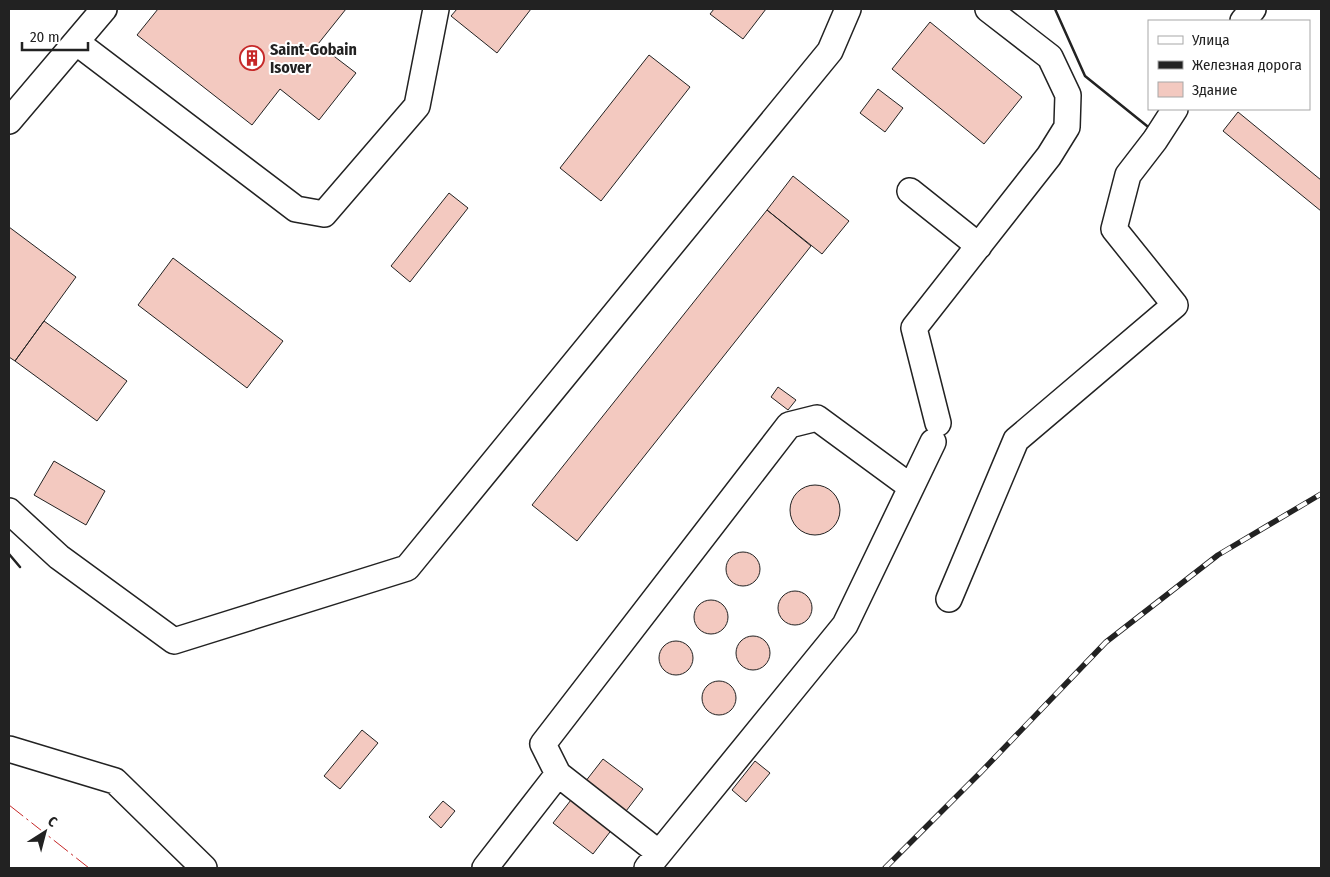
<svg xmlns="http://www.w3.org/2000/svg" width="1330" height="877" font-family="'Fira Sans Condensed',sans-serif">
<rect width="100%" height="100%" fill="#fff"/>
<path fill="#f3c9c0" stroke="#222" d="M158,9H346L318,44L356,73L319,120L280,89L252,125L137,35Z
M457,9H531L497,53L451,16Z
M714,9H766L743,39L710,14Z
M930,22L1022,97L984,144L892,69Z
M649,55L690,87L601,201L560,168Z
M878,89L903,108L885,132L860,113Z
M1238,112L1321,180V211L1223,131Z
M793,176L849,221L822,254L767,210Z
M449,193L468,208L410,282L391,266Z
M767,210L811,246L577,541L532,505Z
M9,227L76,277L15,361L9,357Z
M173,258L283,341L247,388L138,305Z
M44,321L127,381L97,421L15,361Z
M778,387L796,400L788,410L771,397Z
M54,461L105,491L86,525L34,495Z
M790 510a25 25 0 1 1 50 0a25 25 0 1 1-50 0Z
M726 569a17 17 0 1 1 34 0a17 17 0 1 1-34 0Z
M778 608a17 17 0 1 1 34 0a17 17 0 1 1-34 0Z
M694 617a17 17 0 1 1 34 0a17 17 0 1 1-34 0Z
M736 653a17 17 0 1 1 34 0a17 17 0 1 1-34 0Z
M659 658a17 17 0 1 1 34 0a17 17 0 1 1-34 0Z
M702 698a17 17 0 1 1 34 0a17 17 0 1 1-34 0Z
M362,730L378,743L340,789L324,776Z
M603,759L643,789L593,854L553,823Z
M755,761L770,773L746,802L732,790Z
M443,801L455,811L441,828L429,817Z"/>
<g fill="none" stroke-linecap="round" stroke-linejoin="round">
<defs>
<path id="minor" d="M1243,21L1253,9
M76,42L296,209L324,214L417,106L436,9
M9,121L104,9
M910,191L979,246
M938,423L914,328L1049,156L1067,127L1068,95L1050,57L988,9
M9,511L59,557L174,641L407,568L830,51L848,9
M949,599L1016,440L1175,305L1114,229L1128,175L1155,140L1175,109
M9,749L115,781L204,868
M558,774L543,744L789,425L817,418L911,487
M485,868L558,774L659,853
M647,868L845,625L933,442"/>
</defs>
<use href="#minor" stroke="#222" stroke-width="28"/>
<use href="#minor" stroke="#fff" stroke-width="25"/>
<defs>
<path id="rail" d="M885,868L981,772L1106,642L1218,555L1321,494"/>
</defs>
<use href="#rail" stroke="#222" stroke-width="5.5"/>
<use href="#rail" stroke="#fff" stroke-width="4" stroke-dasharray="11" stroke-linecap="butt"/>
<path stroke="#222" stroke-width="2.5" d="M1055,9L1085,76L1147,126
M9,554L20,567"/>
<path stroke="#c62828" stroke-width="1" stroke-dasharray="18 4 2.5 4" stroke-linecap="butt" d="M9,805L89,868"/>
</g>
<defs>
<symbol id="building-ring" viewBox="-11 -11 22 22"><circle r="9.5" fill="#fff" stroke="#c62828" stroke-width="1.5"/><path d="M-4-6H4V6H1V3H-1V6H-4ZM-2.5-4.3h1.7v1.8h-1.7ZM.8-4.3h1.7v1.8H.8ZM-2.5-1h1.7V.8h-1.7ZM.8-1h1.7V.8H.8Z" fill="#c62828"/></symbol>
</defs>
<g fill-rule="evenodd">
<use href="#building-ring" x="238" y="44" width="28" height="28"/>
</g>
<g text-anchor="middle" stroke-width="4" stroke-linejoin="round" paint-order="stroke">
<g font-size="16" font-weight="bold" fill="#222" stroke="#fff" text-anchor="start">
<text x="270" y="55">Saint-Gobain<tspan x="270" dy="18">Isover</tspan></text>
</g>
</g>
<rect width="1330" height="877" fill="none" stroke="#222222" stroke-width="20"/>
<rect x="1148" y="20" width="162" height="90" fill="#ffffff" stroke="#a7a7a7"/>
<rect x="1158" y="36" width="25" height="8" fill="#ffffff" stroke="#a7a7a7"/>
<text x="1192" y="45" font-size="15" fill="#222222">Улица</text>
<rect x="1158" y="61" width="25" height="8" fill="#222222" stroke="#a7a7a7"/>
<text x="1192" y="70" font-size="15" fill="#222222">Железная дорога</text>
<rect x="1158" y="82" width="25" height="15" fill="#f3c9c0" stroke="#a7a7a7"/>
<text x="1192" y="95" font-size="15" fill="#222222">Здание</text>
<g transform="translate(45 832) rotate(36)" stroke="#ffffff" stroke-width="4" paint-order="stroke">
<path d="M0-4L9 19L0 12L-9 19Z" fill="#222222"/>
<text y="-8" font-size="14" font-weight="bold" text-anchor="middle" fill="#222222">С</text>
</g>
<path d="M22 42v8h66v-8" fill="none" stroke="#222222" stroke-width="2.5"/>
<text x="30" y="42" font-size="15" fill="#222222" stroke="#ffffff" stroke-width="4" paint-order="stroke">20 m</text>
</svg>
